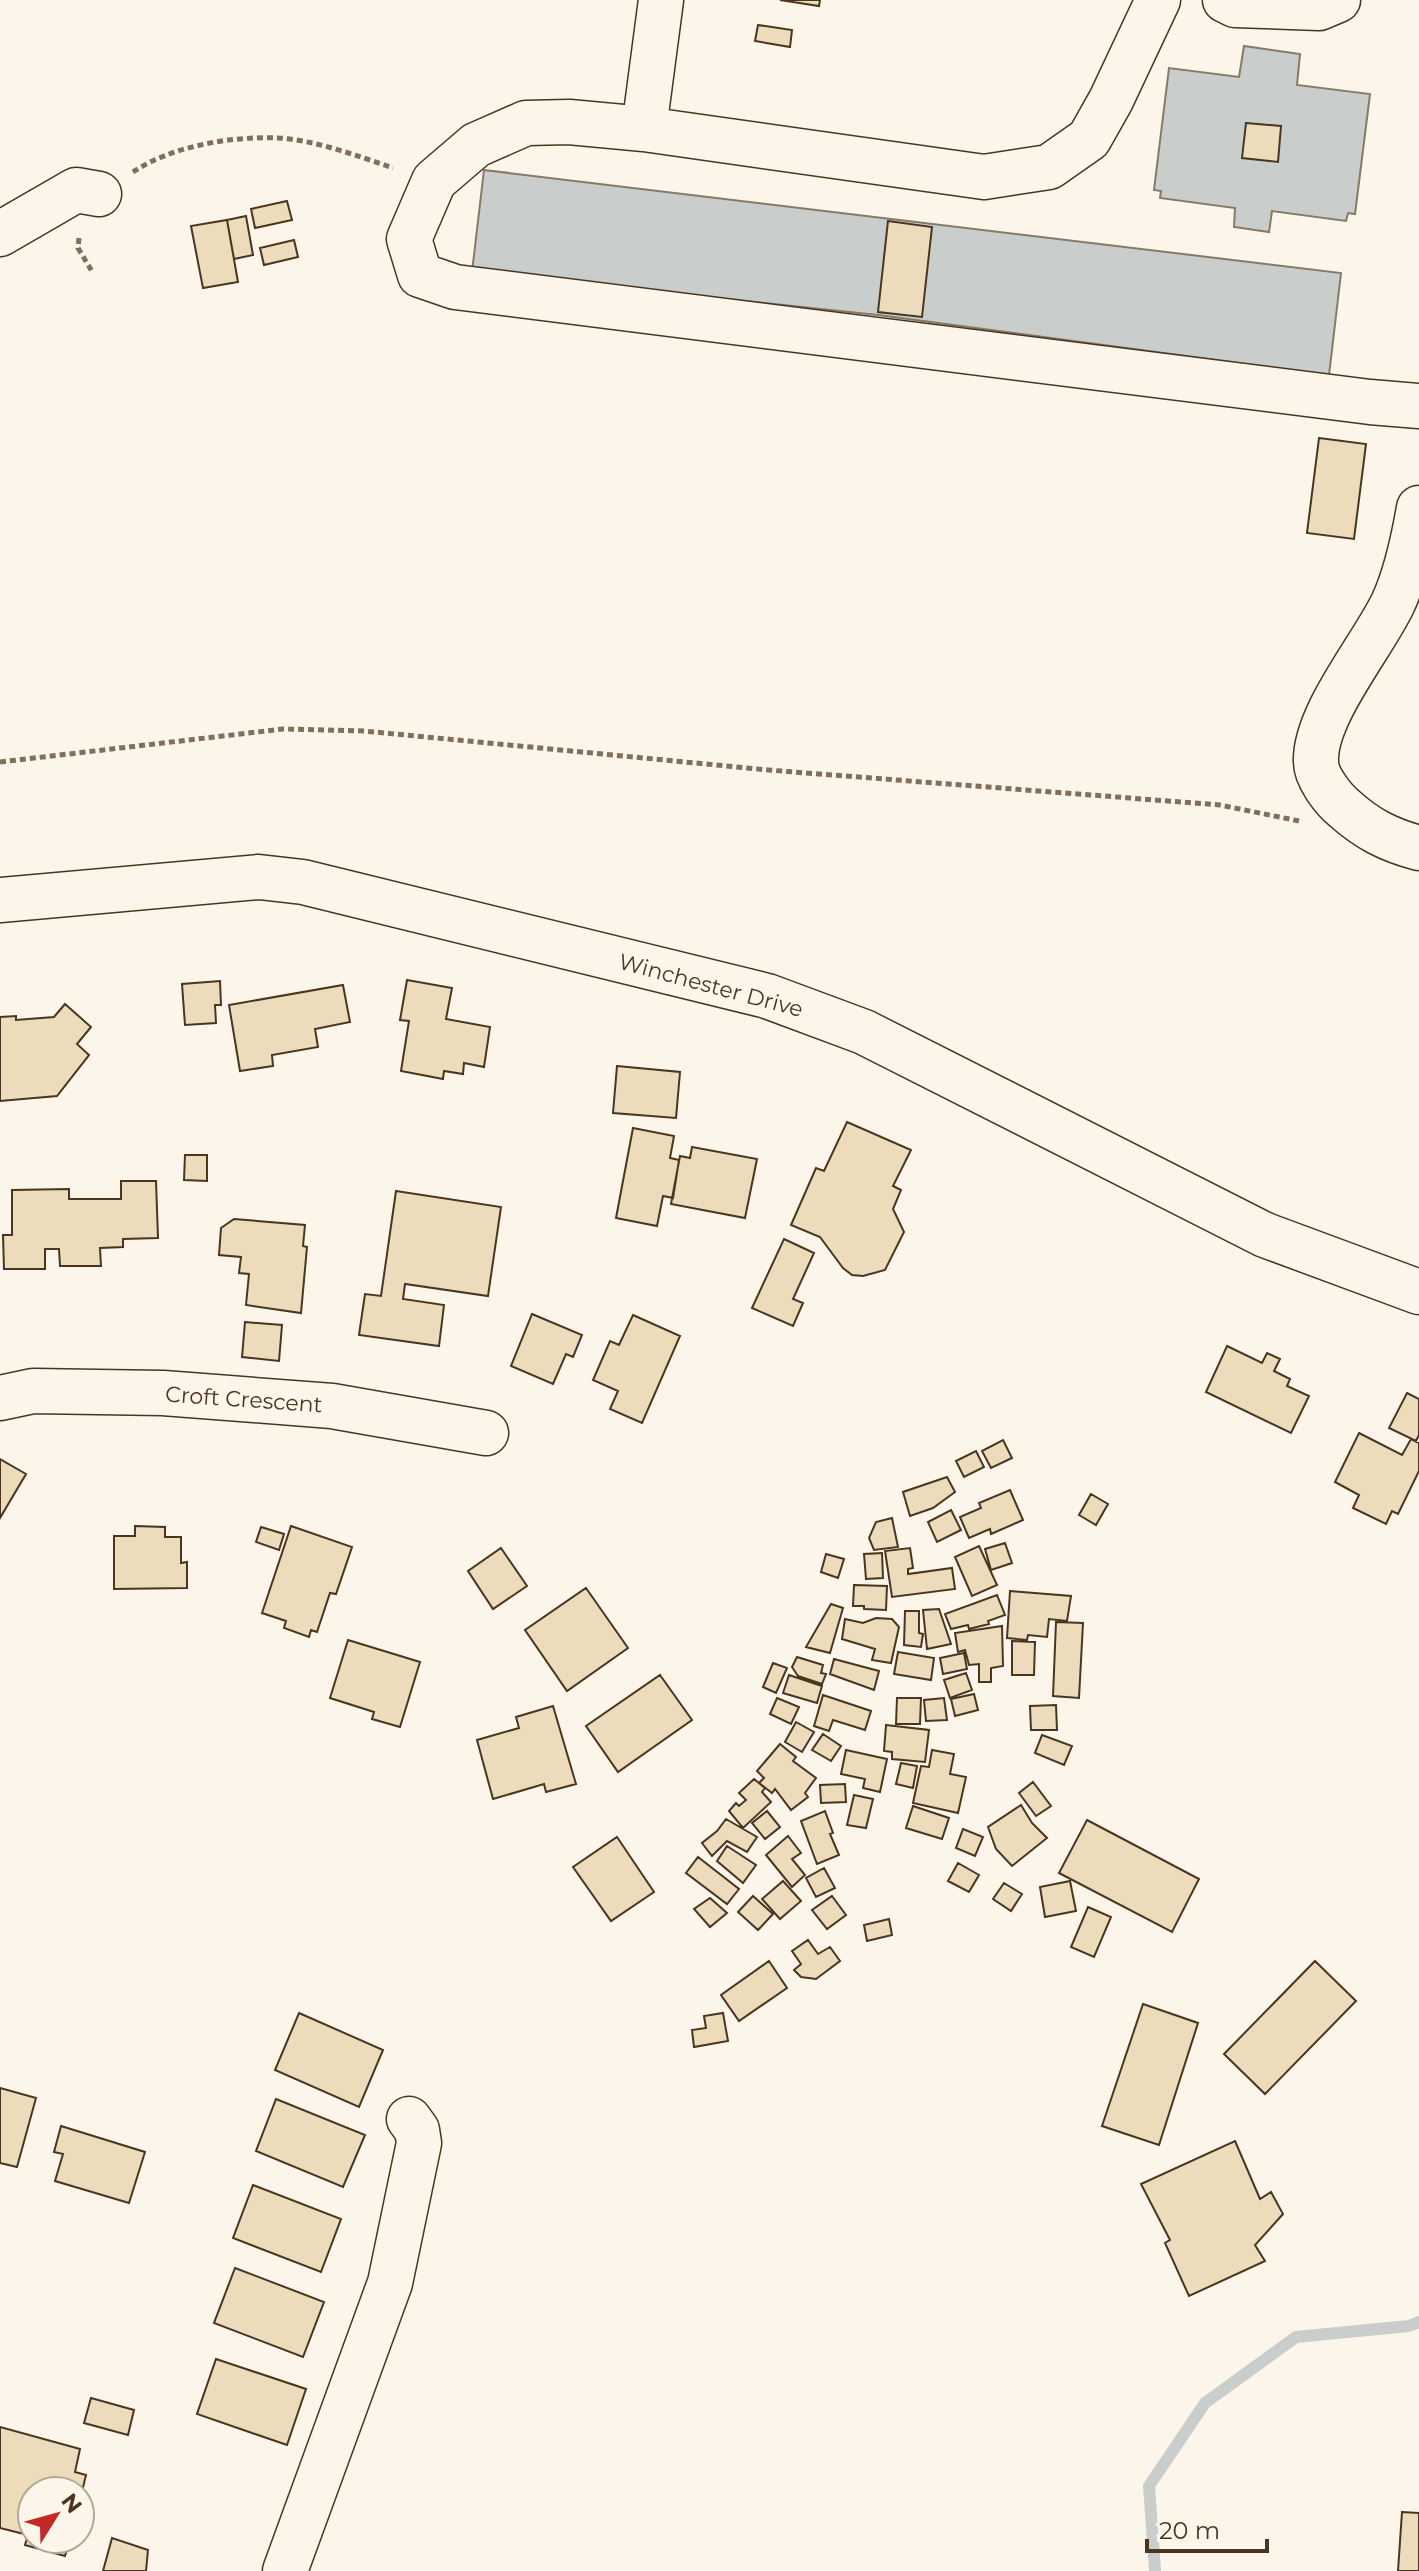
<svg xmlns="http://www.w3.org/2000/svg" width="1419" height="2571" font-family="Montserrat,sans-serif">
<rect width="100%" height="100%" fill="#fbf6e9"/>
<path fill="#c9cecd" stroke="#887966" stroke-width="2" d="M1244,46L1300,54L1297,85L1370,94L1355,214L1348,213L1346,221L1272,211L1269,232L1234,227L1235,208L1160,198L1161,191L1154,190L1169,68L1239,77Z
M484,170L1341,273L1329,375L878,315L472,272Z"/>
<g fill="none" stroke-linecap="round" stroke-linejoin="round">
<path stroke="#c9cecd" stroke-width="12" d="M1155,2571L1149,2486L1205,2403L1296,2337L1409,2326L1419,2322"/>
</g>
<path fill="#ecdcbc" stroke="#4a3520" stroke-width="2" d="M780,0H820L819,6Z
M758,25L792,30L790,47L755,41Z
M1246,123L1281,126L1278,162L1242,158Z
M287,201L292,220L255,228L251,209Z
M246,216L253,255L234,259L227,220Z
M227,220L238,282L203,288L191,226Z
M888,221L932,227L922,317L878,312Z
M294,240L298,257L264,265L260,248Z
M1319,438L1366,444L1354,539L1307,533Z
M407,980L452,988L446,1019L490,1027L484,1067L464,1063L463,1074L444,1071L443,1079L401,1071L409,1021L400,1020Z
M220,981L221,1005H215L216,1023L185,1025L182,984Z
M343,985L350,1022L315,1029L318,1047L272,1055L273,1066L240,1071L229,1005Z
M65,1004L91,1027L77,1044L89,1055L57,1096L0,1101V1017L16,1016V1020L54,1017Z
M617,1066L680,1072L676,1118L613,1113Z
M847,1122L911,1150L893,1186L901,1190L893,1209L904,1232L885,1270L863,1276L852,1275L843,1268L820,1237L791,1225L816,1168L824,1171Z
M633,1128L674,1136L670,1158L679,1160L673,1198L663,1196L657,1226L616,1218Z
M692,1147L757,1159L745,1218L671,1204L680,1156L690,1158Z
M185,1155H207V1181L184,1180Z
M121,1181H156L158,1238L123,1239V1247L100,1248L101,1266H60L59,1249H45V1269H4L3,1235H12V1190L69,1189V1199H121Z
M396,1191L501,1207L488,1296L405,1284L403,1299L444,1305L439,1346L359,1335L365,1294L381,1296Z
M234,1219L305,1225L303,1246L307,1247L301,1313L246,1305L249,1274L239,1273L241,1257L219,1255L221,1228Z
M784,1239L814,1253L793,1299L803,1303L793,1326L752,1308Z
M532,1314L582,1335L573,1357L566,1354L553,1384L511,1366Z
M633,1315L680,1336L642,1423L610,1409L618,1391L593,1380L610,1341L619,1345Z
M245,1322L282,1325L279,1361L242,1357Z
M1227,1346L1262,1363L1267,1353L1280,1359L1274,1371L1290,1379L1287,1386L1309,1396L1291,1433L1206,1392Z
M1407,1393L1419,1399V1435L1416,1441L1389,1428Z
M1359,1433L1402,1455L1411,1439L1419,1443V1471L1398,1514L1392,1511L1386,1524L1353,1508L1359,1495L1335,1482Z
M1003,1440L1012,1458L991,1468L982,1451Z
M976,1451L984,1467L964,1477L956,1461Z
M0,1459L26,1474L0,1518Z
M947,1477L955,1492L933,1508L910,1516L903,1492Z
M1010,1490L1023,1520L991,1534L990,1529L969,1538L960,1517L981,1508L979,1503Z
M1091,1494L1108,1504L1096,1525L1079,1515Z
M951,1510L961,1530L937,1542L928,1522Z
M892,1518L898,1547L874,1550L869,1538L876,1522Z
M135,1526L165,1527V1537H181V1563L187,1562V1588L114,1589V1536H135Z
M291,1526L352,1547L336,1594L330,1593L317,1632L311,1630L309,1637L284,1628L286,1621L262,1613Z
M261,1527L284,1534L279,1550L256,1542Z
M1005,1543L1012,1563L991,1570L985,1549Z
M979,1546L997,1585L972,1596L955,1557Z
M501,1548L527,1586L493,1609L468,1571Z
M910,1548L913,1568L908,1569V1574L952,1568L955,1589L892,1597L885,1551Z
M882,1553L883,1578L866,1579L864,1554Z
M826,1554L844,1559L838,1578L821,1572Z
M854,1585L887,1586L886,1610L864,1609V1606H853Z
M586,1588L628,1648L567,1691L525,1630Z
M1010,1591L1071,1596L1067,1621L1049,1619L1047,1637L1028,1635L1027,1640L1007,1638Z
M997,1595L1005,1615L988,1621L989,1624L969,1629L968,1625L951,1629L945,1614Z
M831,1604L843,1608L830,1653L806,1647Z
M939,1609L951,1644L927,1649L923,1610Z
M905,1611H919V1633L923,1634L921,1647L904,1645Z
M876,1618L892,1619L899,1627L891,1663L872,1660L875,1649L842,1639L845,1619L863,1623Z
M1056,1622L1083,1623L1079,1698L1053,1696Z
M1002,1626L1003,1666L991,1668V1682H979V1664L969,1665L965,1650L958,1652L955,1633Z
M348,1640L420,1662L400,1727L372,1719L374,1712L330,1698Z
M1012,1641L1035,1642L1034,1675H1012Z
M898,1652L934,1658L931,1680L894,1674Z
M964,1653L967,1669L943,1674L940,1658Z
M797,1657L823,1665L821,1673L826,1674L822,1684L798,1676L792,1667Z
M834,1659L879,1671L874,1690L830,1674Z
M773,1663L787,1668L776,1693L763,1687Z
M966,1673L972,1690L950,1698L944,1680Z
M660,1675L692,1720L618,1772L586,1726Z
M789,1675L822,1686L817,1703L783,1693Z
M974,1694L978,1710L955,1716L951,1699Z
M823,1695L871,1711L865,1730L833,1720L829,1731L814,1726Z
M777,1698L799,1707L791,1724L770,1714Z
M897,1698H921L920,1724H896Z
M944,1698L947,1720L926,1721L924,1700Z
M1056,1705L1057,1730H1031L1030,1706Z
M553,1706L576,1784L546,1792L544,1784L493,1799L477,1740L519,1728L516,1717Z
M796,1722L814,1732L802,1752L785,1742Z
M886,1725L929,1730L925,1762L892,1759V1752L884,1751Z
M823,1734L841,1746L831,1761L812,1750Z
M1042,1735L1072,1746L1064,1765L1035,1753Z
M780,1744L796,1757L793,1761L816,1778L805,1793L808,1797L791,1810L775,1789L772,1793L759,1783L764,1778L757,1771Z
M846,1750L887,1759L880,1792L863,1788L865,1779L841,1774Z
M932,1750L954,1754L950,1774L966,1777L958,1813L913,1803L921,1766L929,1767Z
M901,1763L917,1766L913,1788L896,1784Z
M754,1779L765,1788L762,1792L771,1802L743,1828L729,1811L736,1803L739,1806L746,1800L739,1793Z
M1033,1782L1051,1806L1036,1816L1019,1793Z
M845,1784L846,1802L821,1803L820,1785Z
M854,1795L873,1799L866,1828L847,1825Z
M1021,1805L1032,1823L1047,1838L1012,1866L996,1849L988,1827Z
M913,1806L949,1818L942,1839L906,1828Z
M767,1811L780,1827L765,1839L752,1823Z
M825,1811L833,1833L830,1834L839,1855L817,1864L801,1821Z
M726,1819L757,1837L747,1852L727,1841L712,1856L702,1843L717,1831Z
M1087,1820L1199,1879L1172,1932L1059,1873Z
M963,1829L983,1837L975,1856L956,1848Z
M788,1836L801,1853L792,1859L805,1875L792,1887L766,1855Z
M617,1837L654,1892L611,1921L573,1867Z
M727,1846L756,1865L743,1883L717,1861Z
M698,1857L739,1889L727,1904L686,1873Z
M958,1863L979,1875L969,1892L948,1881Z
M824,1868L835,1888L816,1897L806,1878Z
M783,1881L801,1901L780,1919L762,1899Z
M1070,1881L1076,1911L1045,1917L1040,1887Z
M1004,1883L1022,1894L1011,1911L993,1899Z
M753,1896L773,1914L758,1930L738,1912Z
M832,1896L846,1915L827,1929L812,1910Z
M710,1898L727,1913L710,1927L694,1909Z
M1088,1907L1111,1917L1094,1957L1071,1947Z
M889,1919L892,1935L867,1941L864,1925Z
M808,1940L818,1954L830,1947L840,1961L816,1979L801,1977L794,1970L801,1964L792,1951Z
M769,1961L787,1988L739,2021L721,1995Z
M1315,1961L1356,2001L1265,2094L1224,2054Z
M1143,2004L1198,2023L1159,2145L1102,2126Z
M299,2013L383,2050L359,2107L275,2070Z
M723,2013L728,2041L694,2047L692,2030L706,2028L704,2016Z
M0,2088L36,2098L17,2167L0,2163Z
M276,2099L365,2135L343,2187L256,2151Z
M61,2126L145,2152L129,2203L55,2181L63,2154L54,2152Z
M1235,2141L1260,2199L1271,2192L1283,2214L1255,2245L1265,2261L1189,2296L1165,2243L1170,2240L1141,2184Z
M253,2185L341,2219L321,2272L233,2238Z
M235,2268L324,2302L303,2357L214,2323Z
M216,2359L306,2389L287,2445L197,2414Z
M91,2398L134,2410L128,2435L84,2423Z
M0,2427L80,2449L75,2472L86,2475L80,2500V2491H32V2539H70L65,2556L25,2545L28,2535L0,2528Z
M1402,2512L1419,2513V2571H1398Z
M112,2538L148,2550L146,2571H103Z"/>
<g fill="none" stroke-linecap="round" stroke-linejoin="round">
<defs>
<path id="minor" d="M1158,0L1111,100L1089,139L1049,167L984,177L644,129L569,122L526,123L476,145L434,181L409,239L420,275L455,287L1370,402L1419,406
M1225,0L1235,5L1319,8L1338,0
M644,129L661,0
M0,234L76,190L99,194
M1419,508C1414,537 1405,577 1393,603C1372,647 1314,715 1316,762C1316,777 1333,799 1344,808C1367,829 1389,840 1419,848
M0,900L259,877L303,882L767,996L864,1032L1265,1235L1419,1292
M0,1398L33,1391L163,1393L332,1406L486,1433
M285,2571L390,2283L419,2143L417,2130L409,2119"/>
</defs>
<use href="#minor" stroke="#4a3520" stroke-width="47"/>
<path stroke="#7f6f5c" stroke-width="5" stroke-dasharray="6 4" stroke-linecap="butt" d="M133,172C172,146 231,136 278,138C315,140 358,156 393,168
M79,238L78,248L93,273
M0,762L283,729L364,731L768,770L1220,805L1299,821"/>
<use href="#minor" stroke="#fbf6e9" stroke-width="44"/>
</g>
<g text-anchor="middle" stroke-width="6" stroke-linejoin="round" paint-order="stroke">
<g font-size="22" fill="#4a3520" stroke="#fbf6e9">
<text transform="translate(711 985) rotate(15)" y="8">Winchester Drive</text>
<text transform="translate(244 1399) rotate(4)" y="8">Croft Crescent</text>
</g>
</g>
<g transform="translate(56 2515) rotate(53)"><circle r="38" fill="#fbf6e9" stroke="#b4a999" stroke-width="2"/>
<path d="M0-6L14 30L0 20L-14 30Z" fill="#c62828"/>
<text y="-12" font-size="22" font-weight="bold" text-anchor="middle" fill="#4a3520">N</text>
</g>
<path d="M1147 2539v12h120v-12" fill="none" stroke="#4a3520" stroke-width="4"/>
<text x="1159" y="2539" font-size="24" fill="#4a3520" stroke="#fbf6e9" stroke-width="6" paint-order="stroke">20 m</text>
</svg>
